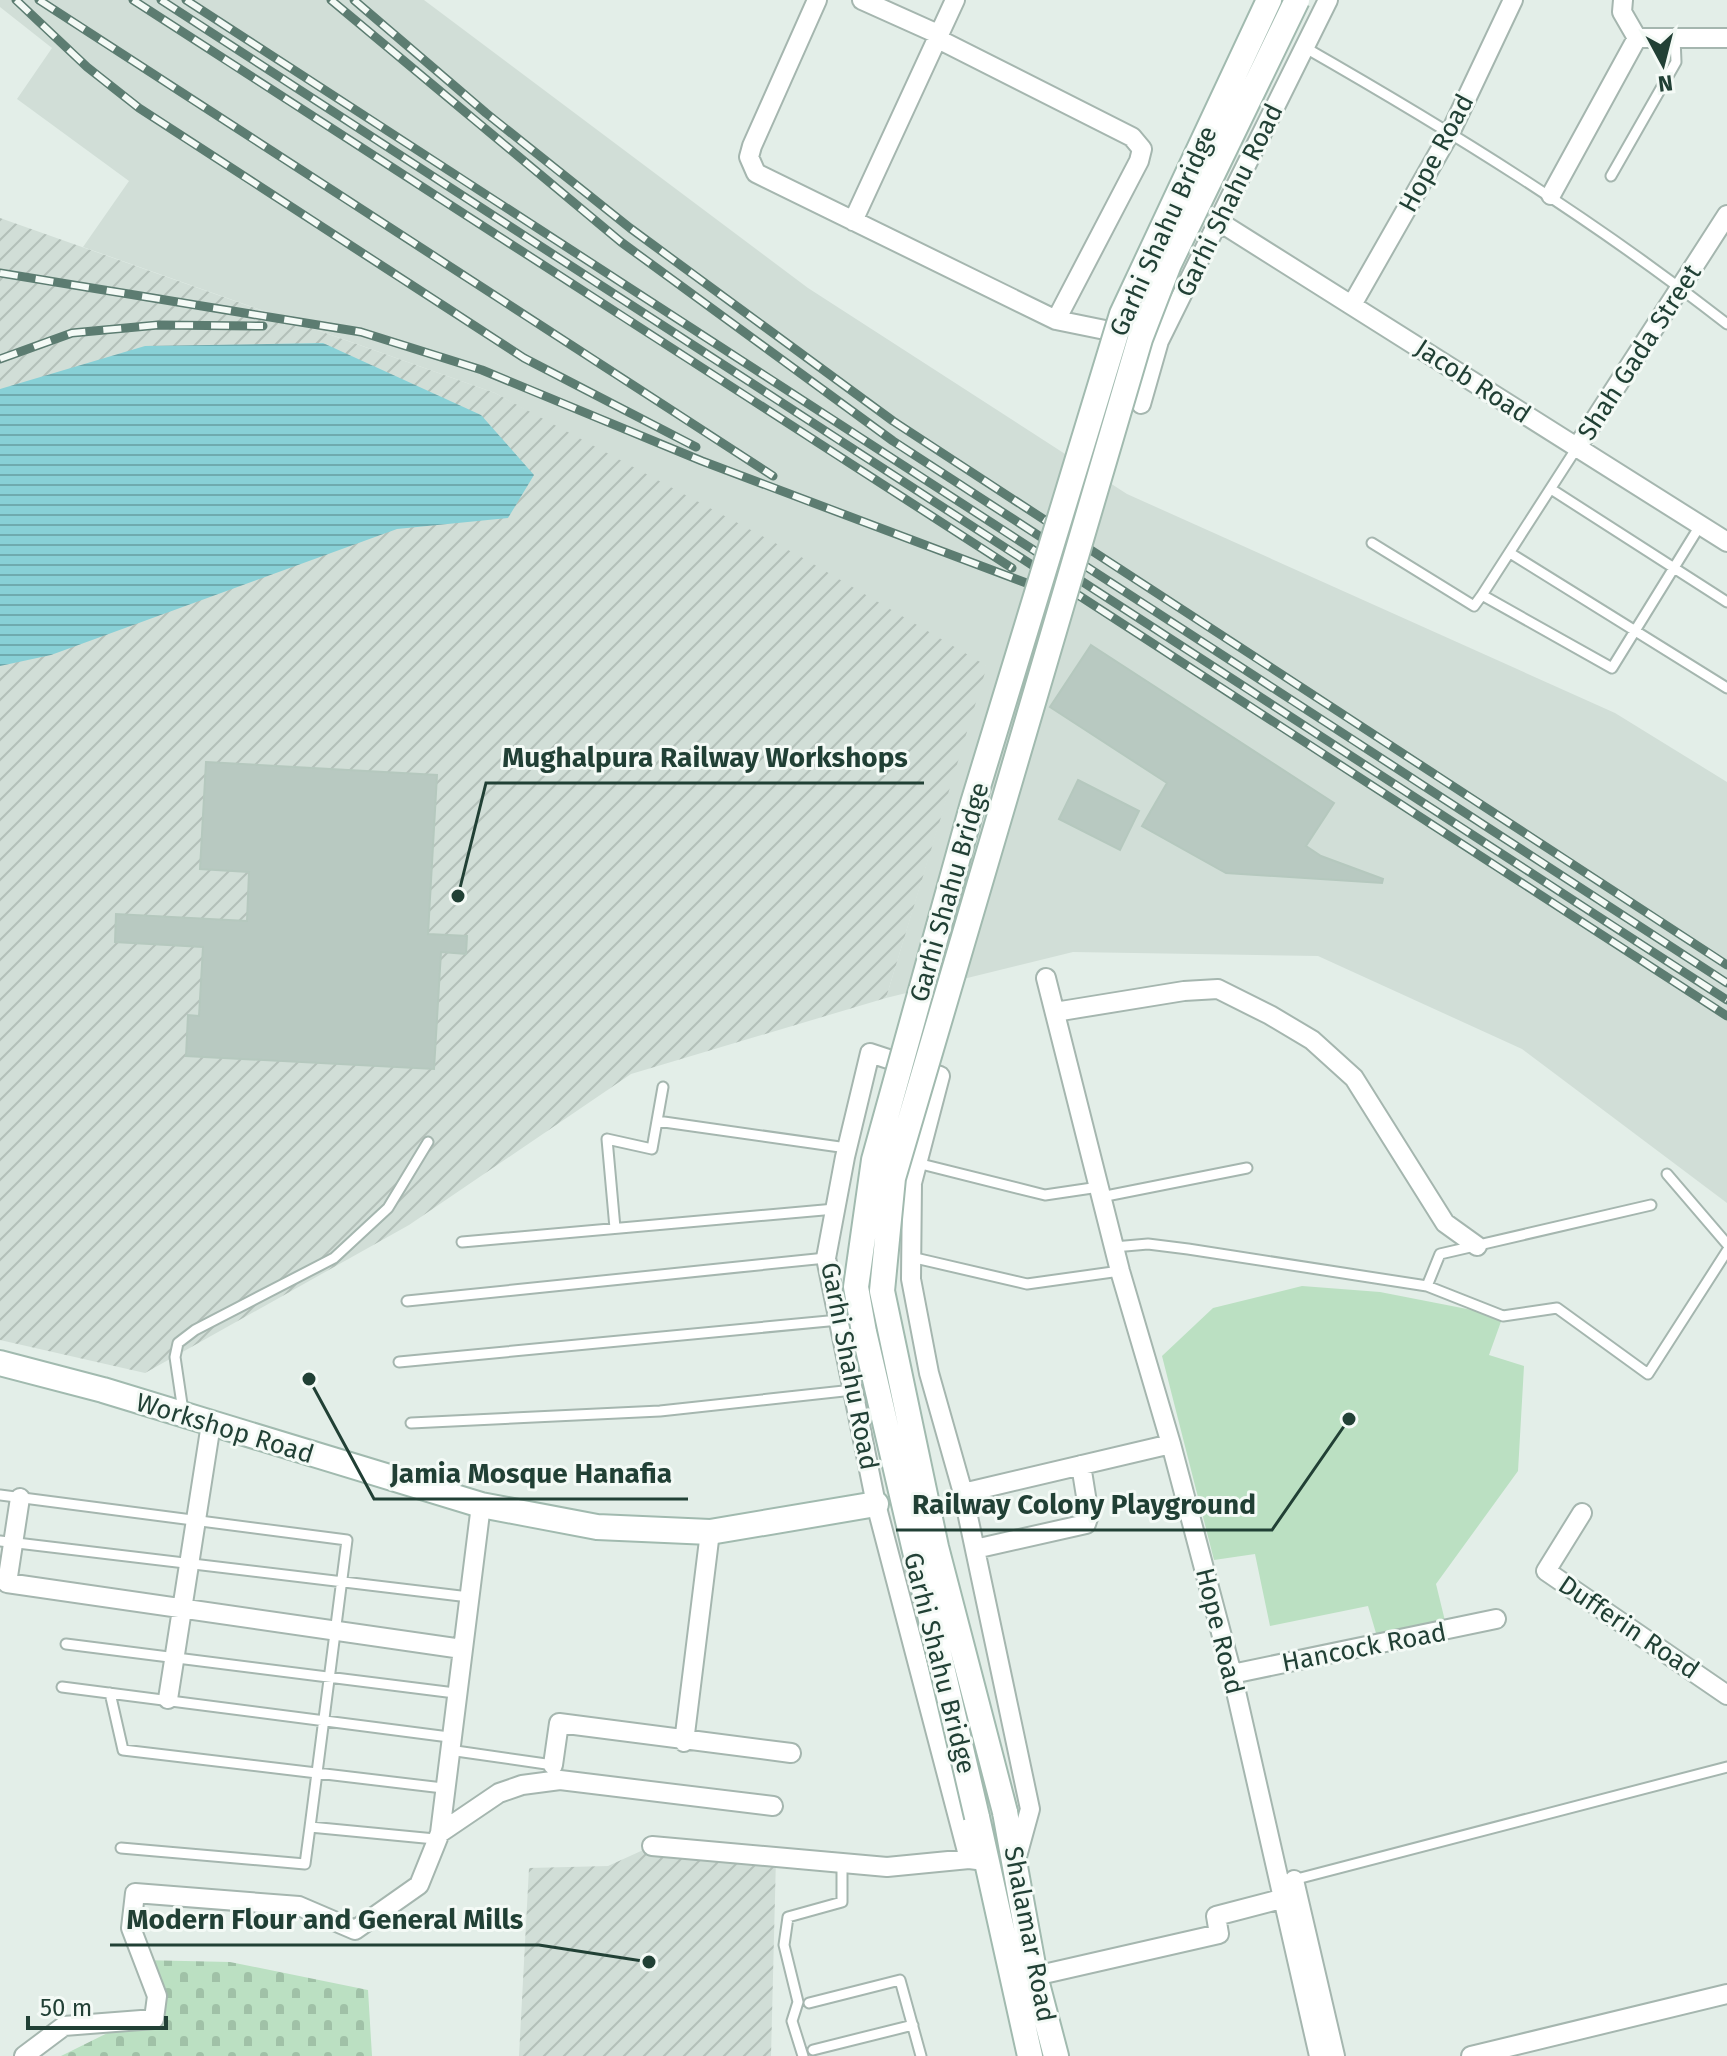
<svg xmlns="http://www.w3.org/2000/svg" width="1727" height="2056" font-family="'Fira Sans',sans-serif">
<defs>
<pattern id="industrial-furrows" width="10" height="10" patternUnits="userSpaceOnUse" patternTransform="scale(2)"><rect width="10" height="10" fill="#d1ded7"/><path d="M-1 1l2-2M0 10L10 0M9 11l2-2" fill="none" stroke="#b3c0b9"/></pattern>
<pattern id="cemetery-stones" width="16" height="16" patternUnits="userSpaceOnUse" patternTransform="scale(2)"><rect width="16" height="16" fill="#bbe0c2"/><path d="M2 7V4a2 2 0 0 1 4 0v3zM10 15v-3a2 2 0 0 1 4 0v3z" fill="#a0c1a7"/></pattern>
<pattern id="water-rules" width="6" height="5" patternUnits="userSpaceOnUse" patternTransform="scale(2)"><rect width="6" height="5" fill="#88d0d6"/><path d="M0 2.5h6" fill="none" stroke="#6faaae"/></pattern>
</defs>
<rect width="100%" height="100%" fill="#e3eee8"/>
<path fill="#d1ded7" d="M0,0H424L808,288L1127,494L1615,713L1727,782V1203L1522,1049L1318,956L1073,952L886,998L986,666L495,393L83,247L129,181L17,99L52,48L0,7Z"/>
<path fill="url(#industrial-furrows)" d="M0,218L495,393L803,558L987,666L886,998L631,1074L409,1225L145,1373L0,1340Z
M652,1846L776,1857L771,2056H519L529,1868L608,1866Z"/>
<path fill="url(#cemetery-stones)" d="M140,1960L230,1962L368,1990L372,2056H61L154,2010Z"/>
<path fill="#bbe0c2" d="M1302,1286L1380,1292L1503,1316L1489,1355L1524,1366L1518,1471L1436,1584L1446,1625L1378,1640L1368,1606L1270,1626L1255,1554L1214,1560L1162,1356L1213,1308Z"/>
<path fill="url(#water-rules)" d="M323,343L481,415L534,475L508,518L397,529L51,655L0,666V389L145,346Z"/>
<path fill="#b8c9c1" stroke="#b5c8be" stroke-width="2" d="M1091,645L1334,803L1306,846L1321,856L1383,879L1382,883L1226,873L1142,826L1167,783L1050,707Z
M206,762L437,775L428,934L467,936L466,954L441,952L434,1069L186,1056L188,1015L199,1016L203,947L115,942L116,914L247,921L249,872L200,869Z
M1078,780L1139,811L1120,850L1059,819Z"/>
<g fill="none" stroke-linecap="round" stroke-linejoin="round">
<defs>
<path id="service" d="M1304,47C1451,131 1593,219 1727,324
M1611,176L1676,62L1675,38
M1576,449L1482,595L1612,668L1701,524
M1551,489L1727,602
M1372,543L1474,606L1482,595
M1510,553L1727,688
M657,1121L847,1148
M917,1163L1045,1195L1099,1187
M1667,1174L1727,1244
M1101,1197L1247,1168
M615,1228L607,1139L652,1149L663,1087
M462,1242L835,1209
M1114,1247L1148,1244L1188,1249L1427,1286L1440,1254L1651,1205
M911,1257L1027,1284L1120,1271
M1427,1286L1503,1316L1557,1308L1648,1374L1727,1251
M407,1301L826,1258
M399,1362L839,1320
M183,1411L175,1357L178,1343L195,1330L334,1258L388,1208L428,1142
M411,1423L660,1411L853,1390
M0,1495L347,1540L310,1827
M0,1541L469,1597
M66,1644L455,1693
M62,1687L449,1737
M110,1693L123,1750L443,1788
M449,1750L553,1765
M121,1848L305,1864L310,1827L435,1839
M1293,1880L1727,1767
M809,2003L900,1980L921,2056
M813,2050L913,2025
M803,2056L792,2021L798,2002L784,1945L788,1917L842,1902V1863"/>
<path id="minor" d="M817,0L752,146L749,157L756,173L1056,320L1159,341
M862,0L940,35
M1637,38H1727
M938,39L1132,137L1142,149L1139,161L1056,320
M1551,195L1637,38L1622,12L1623,0
M853,221L955,0
M1218,221L1727,542
M1353,303L1451,131L1513,0
M1141,404L1159,341L1328,0
M1576,449L1727,215
M1046,978L1120,1271L1171,1444L1232,1674L1319,2056
M1055,1012L1184,991L1218,989L1270,1015L1312,1040L1354,1078L1445,1223L1477,1246
M963,1493L1171,1444
M20,1498L7,1583L462,1649
M1582,1513L1546,1571L1727,1695
M975,1549L1086,1524L1089,1515L1081,1465
M1232,1674L1496,1619
M168,1699L211,1424
M684,1742L710,1532
M553,1765L559,1723L791,1753
M440,1833L499,1793L522,1785L560,1780L773,1806
M652,1846L887,1867L969,1859
M985,1861L969,1859L876,1504L826,1258L845,1157L870,1053L940,1076L912,1183L911,1279L929,1373L963,1493L1030,1809L1016,1860
M1294,1880L1335,2056
M1035,1976L1219,1934L1216,1916L1281,1899
M24,2056L64,2026L154,2019L157,1996L131,1928L135,1893L299,1906L355,1930L419,1885L440,1833L481,1505
M1471,2056L1727,1994"/>
<path id="secondary" d="M0,1363L103,1390L481,1505L597,1527L710,1532L876,1504
M1005,1812L1035,1976L1056,2056
M977,1817L1030,2056"/>
</defs>
<use href="#service" stroke="#a5b6af" stroke-width="13"/>
<use href="#minor" stroke="#a5b6af" stroke-width="22"/>
<use href="#secondary" stroke="#a1baaf" stroke-width="28"/>
<use href="#service" stroke="#fff" stroke-width="9"/>
<use href="#minor" stroke="#fff" stroke-width="18"/>
<use href="#secondary" stroke="#fff" stroke-width="24"/>
<defs>
<path id="rail" d="M16,0L87,67L139,108L524,358L696,447
M39,0L773,476
M133,0L1012,568
M161,0L1727,1016
M186,0L1727,1000
M331,0L621,242L893,441L1727,983
M354,0L486,113L630,228L893,421L1727,965
M0,273L361,332L482,370L702,461L1045,590
M0,359L72,333L158,325L263,326"/>
</defs>
<use href="#rail" stroke="#5c7c71" stroke-width="9"/>
<use href="#rail" stroke="#f4faf6" stroke-width="6" stroke-dasharray="18" stroke-linecap="butt"/>
<defs>
<path id="secondary-bridge" d="M1005,1812L936,1547L882,1291L893,1178L1140,339L1169,264L1297,0
M977,1817L864,1332L856,1287L874,1160L973,803L1122,314L1269,0"/>
</defs>
<use href="#secondary-bridge" stroke="#a1baaf" stroke-width="28" stroke-linecap="butt"/>
<use href="#secondary-bridge" stroke="#fff" stroke-width="24"/>
</g>
<g text-anchor="middle" stroke-width="6" stroke-linejoin="round" paint-order="stroke">
<g font-size="26" fill="#214035" stroke="#f4faf6">
<text transform="translate(1436 153) rotate(-62)" y="9">Hope Road</text>
<text transform="translate(1229 200) rotate(-64)" y="9">Garhi Shahu Road</text>
<text transform="translate(1163 231) rotate(-66)" y="9">Garhi Shahu Bridge</text>
<text transform="translate(1639 352) rotate(-57)" y="9">Shah Gada Street</text>
<text transform="translate(1473 381) rotate(33)" y="9">Jacob Road</text>
<text transform="translate(949 892) rotate(-74)" y="9">Garhi Shahu Bridge</text>
<text transform="translate(850 1366) rotate(79)" y="9">Garhi Shahu Road</text>
<text transform="translate(225 1428) rotate(17)" y="9">Workshop Road</text>
<text transform="translate(1629 1627) rotate(34)" y="9">Dufferin Road</text>
<text transform="translate(1220 1631) rotate(76)" y="9">Hope Road</text>
<text transform="translate(1364 1647) rotate(-11)" y="9">Hancock Road</text>
<text transform="translate(940 1663) rotate(76)" y="9">Garhi Shahu Bridge</text>
<text transform="translate(1030 1934) rotate(79)" y="9">Shalamar Road</text>
</g>
</g>
<path fill="none" stroke="#214035" stroke-width="3" d="M458 896L486 783H924M309 1379L374 1499H688M1349 1419L1272 1530H896M649 1962L539 1945H110"/>
<g fill="#214035" stroke="#f4faf6" stroke-width="3">
<circle cx="458" cy="896" r="8"/>
<circle cx="309" cy="1379" r="8"/>
<circle cx="1349" cy="1419" r="8"/>
<circle cx="649" cy="1962" r="8"/>
</g>
<g font-size="28" text-anchor="middle" font-weight="bold" fill="#214035" stroke="#f4faf6" stroke-width="6" stroke-linejoin="round" paint-order="stroke">
<text x="705" y="767">Mughalpura Railway Workshops</text>
<text x="531" y="1483">Jamia Mosque Hanafia</text>
<text x="1084" y="1514">Railway Colony Playground</text>
<text x="325" y="1929">Modern Flour and General Mills</text>
</g>
<g transform="translate(1663 64) rotate(173)" stroke="#f4faf6" stroke-width="6" paint-order="stroke">
<path d="M0-6L14 30L0 20L-14 30Z" fill="#214035"/>
<text y="-12" font-size="22" font-weight="bold" text-anchor="middle" fill="#214035">N</text>
</g>
<path d="M28 2016v12h138v-12" fill="none" stroke="#214035" stroke-width="4"/>
<text x="40" y="2016" font-size="24" fill="#214035" stroke="#f4faf6" stroke-width="6" paint-order="stroke">50 m</text>
</svg>
